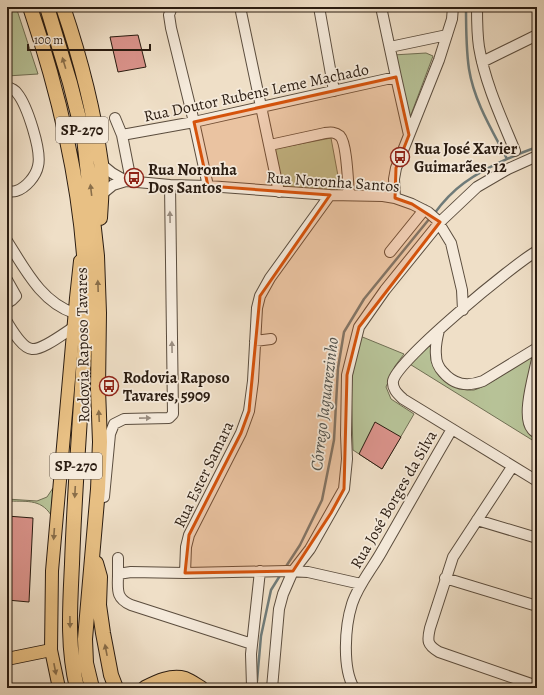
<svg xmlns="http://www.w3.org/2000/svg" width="544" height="695" font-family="Alegreya,serif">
<rect width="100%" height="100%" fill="#efdfc7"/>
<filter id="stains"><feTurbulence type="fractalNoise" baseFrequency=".005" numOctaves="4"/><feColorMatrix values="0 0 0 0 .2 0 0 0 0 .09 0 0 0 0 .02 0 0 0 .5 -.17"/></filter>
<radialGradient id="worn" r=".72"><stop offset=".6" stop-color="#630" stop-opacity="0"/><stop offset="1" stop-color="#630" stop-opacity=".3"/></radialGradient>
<path fill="#b7c297" stroke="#706f54" d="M7,7H16L38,74L7,76Z
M426,53L433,56L409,120L393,55Z
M331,138L341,192L282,189L274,149Z
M360,336L404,354L395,366L386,387L391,399L414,414L382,469L353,450L351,382Z
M434,338C429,351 429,361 437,373C440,378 445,381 450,384C457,388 467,391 474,390C489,386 520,363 535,353L525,407L537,438V443L408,363Z
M53,488L51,515C40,498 25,502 7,501V499L37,501L47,497Z"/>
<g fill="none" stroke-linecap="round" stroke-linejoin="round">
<path stroke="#6f7b79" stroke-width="2.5" d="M466,7C466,27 466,49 469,69C474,101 492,130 507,159
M434,214C442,203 453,191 464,183C486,167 512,156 537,147
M285,568L300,545L322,500L334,440L338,368L344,332L364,299L430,218
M257,681L261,636L271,590L281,574"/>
</g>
<path fill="#da938b" stroke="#2a1c11" d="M138,35L146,67L118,72L110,37Z
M375,422L401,437L382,469L359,454Z
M7,516L33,518L29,602L7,600Z"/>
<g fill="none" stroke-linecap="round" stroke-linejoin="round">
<defs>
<path id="minor" d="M172,7L169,15L171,28L194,122L208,186
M240,7L279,192
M319,7L334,91
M381,7L396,77L409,135
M477,7C477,20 477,34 479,47C485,83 501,117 515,151
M390,47L447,35
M482,62L537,35
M7,87C11,88 15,90 17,93C27,105 42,151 38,166C36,176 26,188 16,191C13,192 10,191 7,192
M115,118L122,135L131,181
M122,135L194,122L396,77
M270,145L325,133C331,132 335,132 340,136C347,143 348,184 349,195
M101,164L112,173L126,181
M102,194L113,185L126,181L170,185L208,186L330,195L383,196L395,198L412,204L428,212L437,220L451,243L462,290L463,310
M395,198L394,179L396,168L439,60L452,19L453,7
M7,241C25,269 41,302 74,313
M537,251C514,264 397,360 393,381C392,389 398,394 403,399L537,481
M390,252L424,210
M7,280L16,296L12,300L7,303
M7,322C12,330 22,348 32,349C43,350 64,333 74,327
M439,330C437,338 435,347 436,355C436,361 439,368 443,372C454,385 467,387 483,381L537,348
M255,341L271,339
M537,359C534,375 521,417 532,429C533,431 535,432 537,433
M512,467L453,557L430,628C427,641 427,645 439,652L537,686
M104,497L110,434L114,424L124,419L169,418L173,414L170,185
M477,520L537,538
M185,573L186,547L189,535L241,433L249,411L253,381L257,308L260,296L270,278L330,195
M118,574V558
M445,578L537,606
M252,644L131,605C115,598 118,589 118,574L131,572L185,573L287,571L308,572L361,584
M252,686L251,654L260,571
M272,688L279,609L283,594L293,571L310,549L344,489L347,459L346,435L347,375L359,327L385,290L440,222L477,187L508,169L537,156
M354,688C342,668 345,626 352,604C358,585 372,569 382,551C405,511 428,470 452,429"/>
<path id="major" d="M7,659L51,650
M59,688L51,650L52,571L71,356L76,298L80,261"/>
<path id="highway" d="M30,7C61,99 84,197 86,295C86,326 84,357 82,388C78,447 74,505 72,564C70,606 67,647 77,688
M47,7L70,83L84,138L97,256L99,313L98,389L100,442L98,489L85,639L86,663L92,688
M63,7C80,57 94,111 101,163C103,181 101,200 100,218
M96,563L100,577L99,605L103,633L111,675L116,688
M145,688C157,682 171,675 185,679C190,681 196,685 201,688"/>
</defs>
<use href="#minor" stroke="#5b4d3e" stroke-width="12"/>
<use href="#major" stroke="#2a1c11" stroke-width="14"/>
<use href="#highway" stroke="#2a1c11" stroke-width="16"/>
<use href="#minor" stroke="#f5eadb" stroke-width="10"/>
<use href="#major" stroke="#e8c084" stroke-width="12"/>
<use href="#highway" stroke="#e8c084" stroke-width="14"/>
</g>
<defs><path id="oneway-solid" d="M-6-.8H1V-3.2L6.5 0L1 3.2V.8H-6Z"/></defs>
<g fill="#896e4a">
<use href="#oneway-solid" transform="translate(64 63) rotate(-107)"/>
<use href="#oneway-solid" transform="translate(91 190) rotate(-97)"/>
<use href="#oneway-solid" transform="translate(98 286) rotate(-92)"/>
<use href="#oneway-solid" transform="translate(99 416) rotate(-93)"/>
<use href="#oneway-solid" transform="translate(75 492) rotate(93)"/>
<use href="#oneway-solid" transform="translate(54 534) rotate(94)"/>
<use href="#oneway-solid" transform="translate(70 622) rotate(89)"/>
<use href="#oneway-solid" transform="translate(106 650) rotate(-101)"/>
<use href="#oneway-solid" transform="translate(55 669) rotate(79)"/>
</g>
<g fill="#9a8d80">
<use href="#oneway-solid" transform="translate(170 217) rotate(-91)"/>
<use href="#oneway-solid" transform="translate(172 347) rotate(-91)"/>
<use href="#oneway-solid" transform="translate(145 418) rotate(-1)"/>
</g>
<path fill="#d5530c" fill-opacity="0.2" stroke="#d5530c" stroke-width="3" stroke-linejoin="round" d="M396,77L409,135L396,168L395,198L412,204L440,222L359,327L347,375L344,489L331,513L293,571L185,573L189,535L241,433L249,411L260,296L330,195L208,186L194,122Z"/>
<defs>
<symbol id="bus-ring" viewBox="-11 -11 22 22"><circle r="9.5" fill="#f5eadb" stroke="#8f2418" stroke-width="1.5"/><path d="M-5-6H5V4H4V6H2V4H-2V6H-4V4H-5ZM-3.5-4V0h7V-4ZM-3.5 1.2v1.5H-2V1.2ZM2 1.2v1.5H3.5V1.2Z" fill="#8f2418"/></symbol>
</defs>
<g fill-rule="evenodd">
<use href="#bus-ring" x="389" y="146" width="22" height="22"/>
<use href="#bus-ring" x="123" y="167" width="22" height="22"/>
<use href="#bus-ring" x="98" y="375" width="22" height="22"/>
</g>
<g text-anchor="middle" stroke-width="3.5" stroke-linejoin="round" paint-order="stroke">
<g fill="#f5eadb" stroke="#675a4e" stroke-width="1">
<rect x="56" y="117" width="52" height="26" rx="3"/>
<rect x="50" y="453" width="52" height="26" rx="3"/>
</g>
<g font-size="15" font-weight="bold" fill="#2a1c11">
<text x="82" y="135">SP-270</text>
<text x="76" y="471">SP-270</text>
</g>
<g font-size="16" fill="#2a1c11" stroke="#f5eadb">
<text transform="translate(256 92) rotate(-12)" y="6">Rua Doutor Rubens Leme Machado</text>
<text transform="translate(333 181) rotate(4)" y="6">Rua Noronha Santos</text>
<text transform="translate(82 345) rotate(-91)" y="6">Rodovia Raposo Tavares</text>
<text transform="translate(203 474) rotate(-64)" y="6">Rua Ester Samara</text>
<text transform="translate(393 499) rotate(-60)" y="6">Rua José Borges da Silva</text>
</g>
<g font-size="16" font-weight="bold" fill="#2a1c11" stroke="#f5eadb" text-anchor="start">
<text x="414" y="154">Rua José Xavier<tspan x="414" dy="18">Guimarães, 12</tspan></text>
<text x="148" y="175">Rua Noronha<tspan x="148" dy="18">Dos Santos</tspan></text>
<text x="123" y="383">Rodovia Raposo<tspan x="123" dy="18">Tavares, 5909</tspan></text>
</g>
<g font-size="17" font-style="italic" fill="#52534e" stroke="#f5eadb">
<text transform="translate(324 404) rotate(-83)" y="6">Córrego Jaguarezinho</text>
</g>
</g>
<rect width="544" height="695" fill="none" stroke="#efdfc7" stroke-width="24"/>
<rect x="8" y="8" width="528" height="679" fill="none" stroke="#2a1c11" stroke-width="2"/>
<rect x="12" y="12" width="520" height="671" fill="none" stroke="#2a1c11"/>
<path d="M28 44v6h122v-6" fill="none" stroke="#2a1c11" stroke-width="2"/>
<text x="34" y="44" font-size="12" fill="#2a1c11" stroke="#f5eadb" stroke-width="3" paint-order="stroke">100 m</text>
<rect width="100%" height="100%" filter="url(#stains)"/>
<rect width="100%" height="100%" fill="url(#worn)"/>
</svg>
